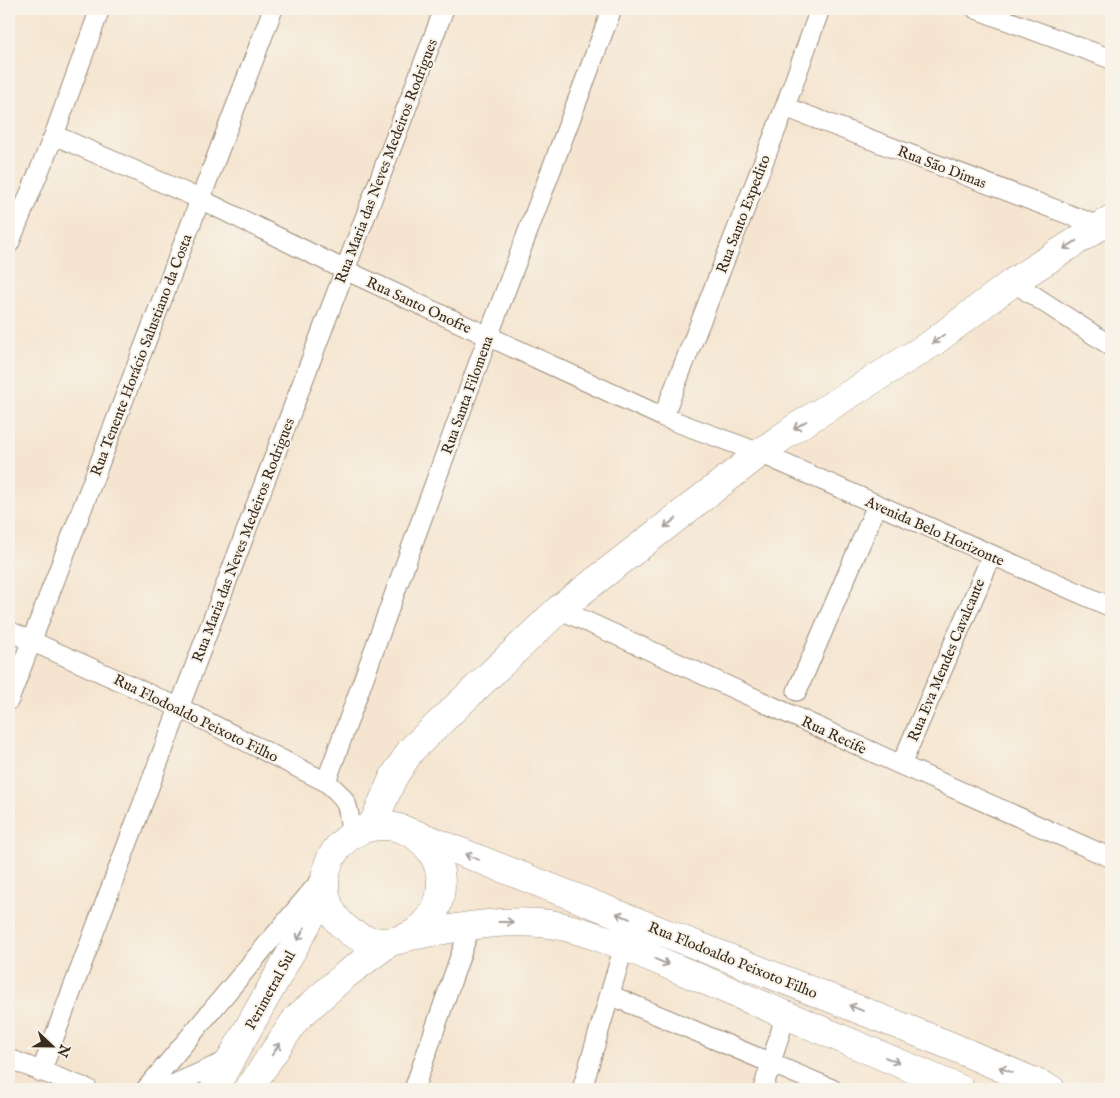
<svg xmlns="http://www.w3.org/2000/svg" width="1120" height="1098" font-family="'IM FELL English',serif">
<rect width="100%" height="100%" fill="#f7f3e8"/>
<filter id="ink" filterUnits="userSpaceOnUse"><feTurbulence type="fractalNoise" baseFrequency=".02" numOctaves="2"/><feDisplacementMap in="SourceGraphic" scale="10" xChannelSelector="R" yChannelSelector="G"/><feConvolveMatrix kernelMatrix="1 2 1 2 8 2 1 2 1" color-interpolation-filters="sRGB"/></filter>
<filter id="wash" filterUnits="userSpaceOnUse"><feTurbulence type="fractalNoise" baseFrequency=".0096" numOctaves="4" result="noise"/><feDisplacementMap in="SourceGraphic" scale="20" xChannelSelector="R" yChannelSelector="G"/><feGaussianBlur stdDeviation="1.12" result="paint"/><feColorMatrix in="noise" values="0 0 0 0 0 0 0 0 0 0 0 0 0 0 0 0 0 1.4 0 .05"/><feComposite in="paint" operator="in"/></filter>
<g filter="url(#wash)">
<rect width="100%" height="100%" fill="#f5e5d0"/>
</g>
<g filter="url(#ink)">
<g fill="none" stroke-linecap="round" stroke-linejoin="round">
<defs>
<path id="minor" d="M976,9L1111,59
M785,107L1099,226
M54,135L202,200L345,270L663,417L760,453L1111,607
M9,244L54,135L100,9
M1013,282L1111,346
M663,417L785,107L820,9
M559,609L901,765L1111,858
M9,631L180,708L326,782C350,801 348,805 351,835
M797,691L877,505
M9,700L273,9
M901,765L992,555
M326,782L488,337L612,9
M610,995L832,1089
M9,1059L88,1089
M41,1072L444,9
M146,1089L325,875
M163,1089L231,1059
M414,1089L471,925
M582,1089L624,946
M763,1089L786,1014"/>
<path id="primary" d="M325 884a58 58 0 1 1 116 0a58 58 0 1 1-116 0Z
M372,826L393,778L411,750L559,609L760,453L795,428L931,344L1013,282L1111,219
M413,833L951,1046L1051,1089
M406,937C454,928 501,918 550,924C576,928 600,938 624,946L960,1089
M214,1089L325,892
M249,1089L296,1019L344,976L390,942"/>
</defs>
<use href="#minor" stroke="#988877" stroke-width="21"/>
<use href="#primary" stroke="#988877" stroke-width="29"/>
<use href="#minor" stroke="#fff" stroke-width="19"/>
<use href="#primary" stroke="#fff" stroke-width="28"/>
</g>
<defs><path id="oneway-shaft" d="M-6 0H5M1.5-3L5.5 0L1.5 3" fill="none" stroke-width="1.6" stroke-linecap="round" stroke-linejoin="round" transform="scale(1.25)"/></defs>
<g stroke="#a79f9a">
<use href="#oneway-shaft" transform="translate(1070 245) rotate(147)"/>
<use href="#oneway-shaft" transform="translate(938 339) rotate(143)"/>
<use href="#oneway-shaft" transform="translate(800 425) rotate(148)"/>
<use href="#oneway-shaft" transform="translate(670 523) rotate(142)"/>
<use href="#oneway-shaft" transform="translate(472 857) rotate(-158)"/>
<use href="#oneway-shaft" transform="translate(623 916) rotate(-158)"/>
<use href="#oneway-shaft" transform="translate(506 922)"/>
<use href="#oneway-shaft" transform="translate(301 934) rotate(119)"/>
<use href="#oneway-shaft" transform="translate(662 962) rotate(23)"/>
<use href="#oneway-shaft" transform="translate(856 1008) rotate(-158)"/>
<use href="#oneway-shaft" transform="translate(276 1049) rotate(-56)"/>
<use href="#oneway-shaft" transform="translate(892 1060) rotate(23)"/>
<use href="#oneway-shaft" transform="translate(1006 1070) rotate(-157)"/>
</g>
</g>
<g text-anchor="middle" stroke-width="4" stroke-linejoin="round" paint-order="stroke">
<g font-size="15" fill="#3b2a1e" stroke="#f7f3e8">
<text transform="translate(386 161) rotate(-69)" y="5">Rua Maria das Neves Medeiros Rodrigues</text>
<text transform="translate(942 167) rotate(21)" y="5">Rua São Dimas</text>
<text transform="translate(743 214) rotate(-69)" y="5">Rua Santo Expedito</text>
<text transform="translate(419 305) rotate(25)" y="5">Rua Santo Onofre</text>
<text transform="translate(141 355) rotate(-69)" y="5">Rua Tenente Horácio Salustiano da Costa</text>
<text transform="translate(467 395) rotate(-70)" y="5">Rua Santa Filomena</text>
<text transform="translate(935 531) rotate(24)" y="5">Avenida Belo Horizonte</text>
<text transform="translate(243 540) rotate(-69)" y="5">Rua Maria das Neves Medeiros Rodrigues</text>
<text transform="translate(946 660) rotate(-67)" y="5">Rua Eva Mendes Cavalcante</text>
<text transform="translate(196 718) rotate(26)" y="5">Rua Flodoaldo Peixoto Filho</text>
<text transform="translate(834 735) rotate(25)" y="5">Rua Recife</text>
<text transform="translate(733 960) rotate(22)" y="5">Rua Flodoaldo Peixoto Filho</text>
<text transform="translate(270 990) rotate(-61)" y="5">Perimetral Sul</text>
</g>
</g>
<rect width="1120" height="1098" fill="none" stroke="#f7f3e8" stroke-width="30"/>
<g transform="translate(52 1046) rotate(112)" stroke="#f7f3e8" stroke-width="4" paint-order="stroke">
<path d="M0-4L9 19L0 12L-9 19Z" fill="#3b2a1e"/>
<text y="-8" font-size="14" font-weight="bold" text-anchor="middle" fill="#3b2a1e">N</text>
</g>
</svg>
